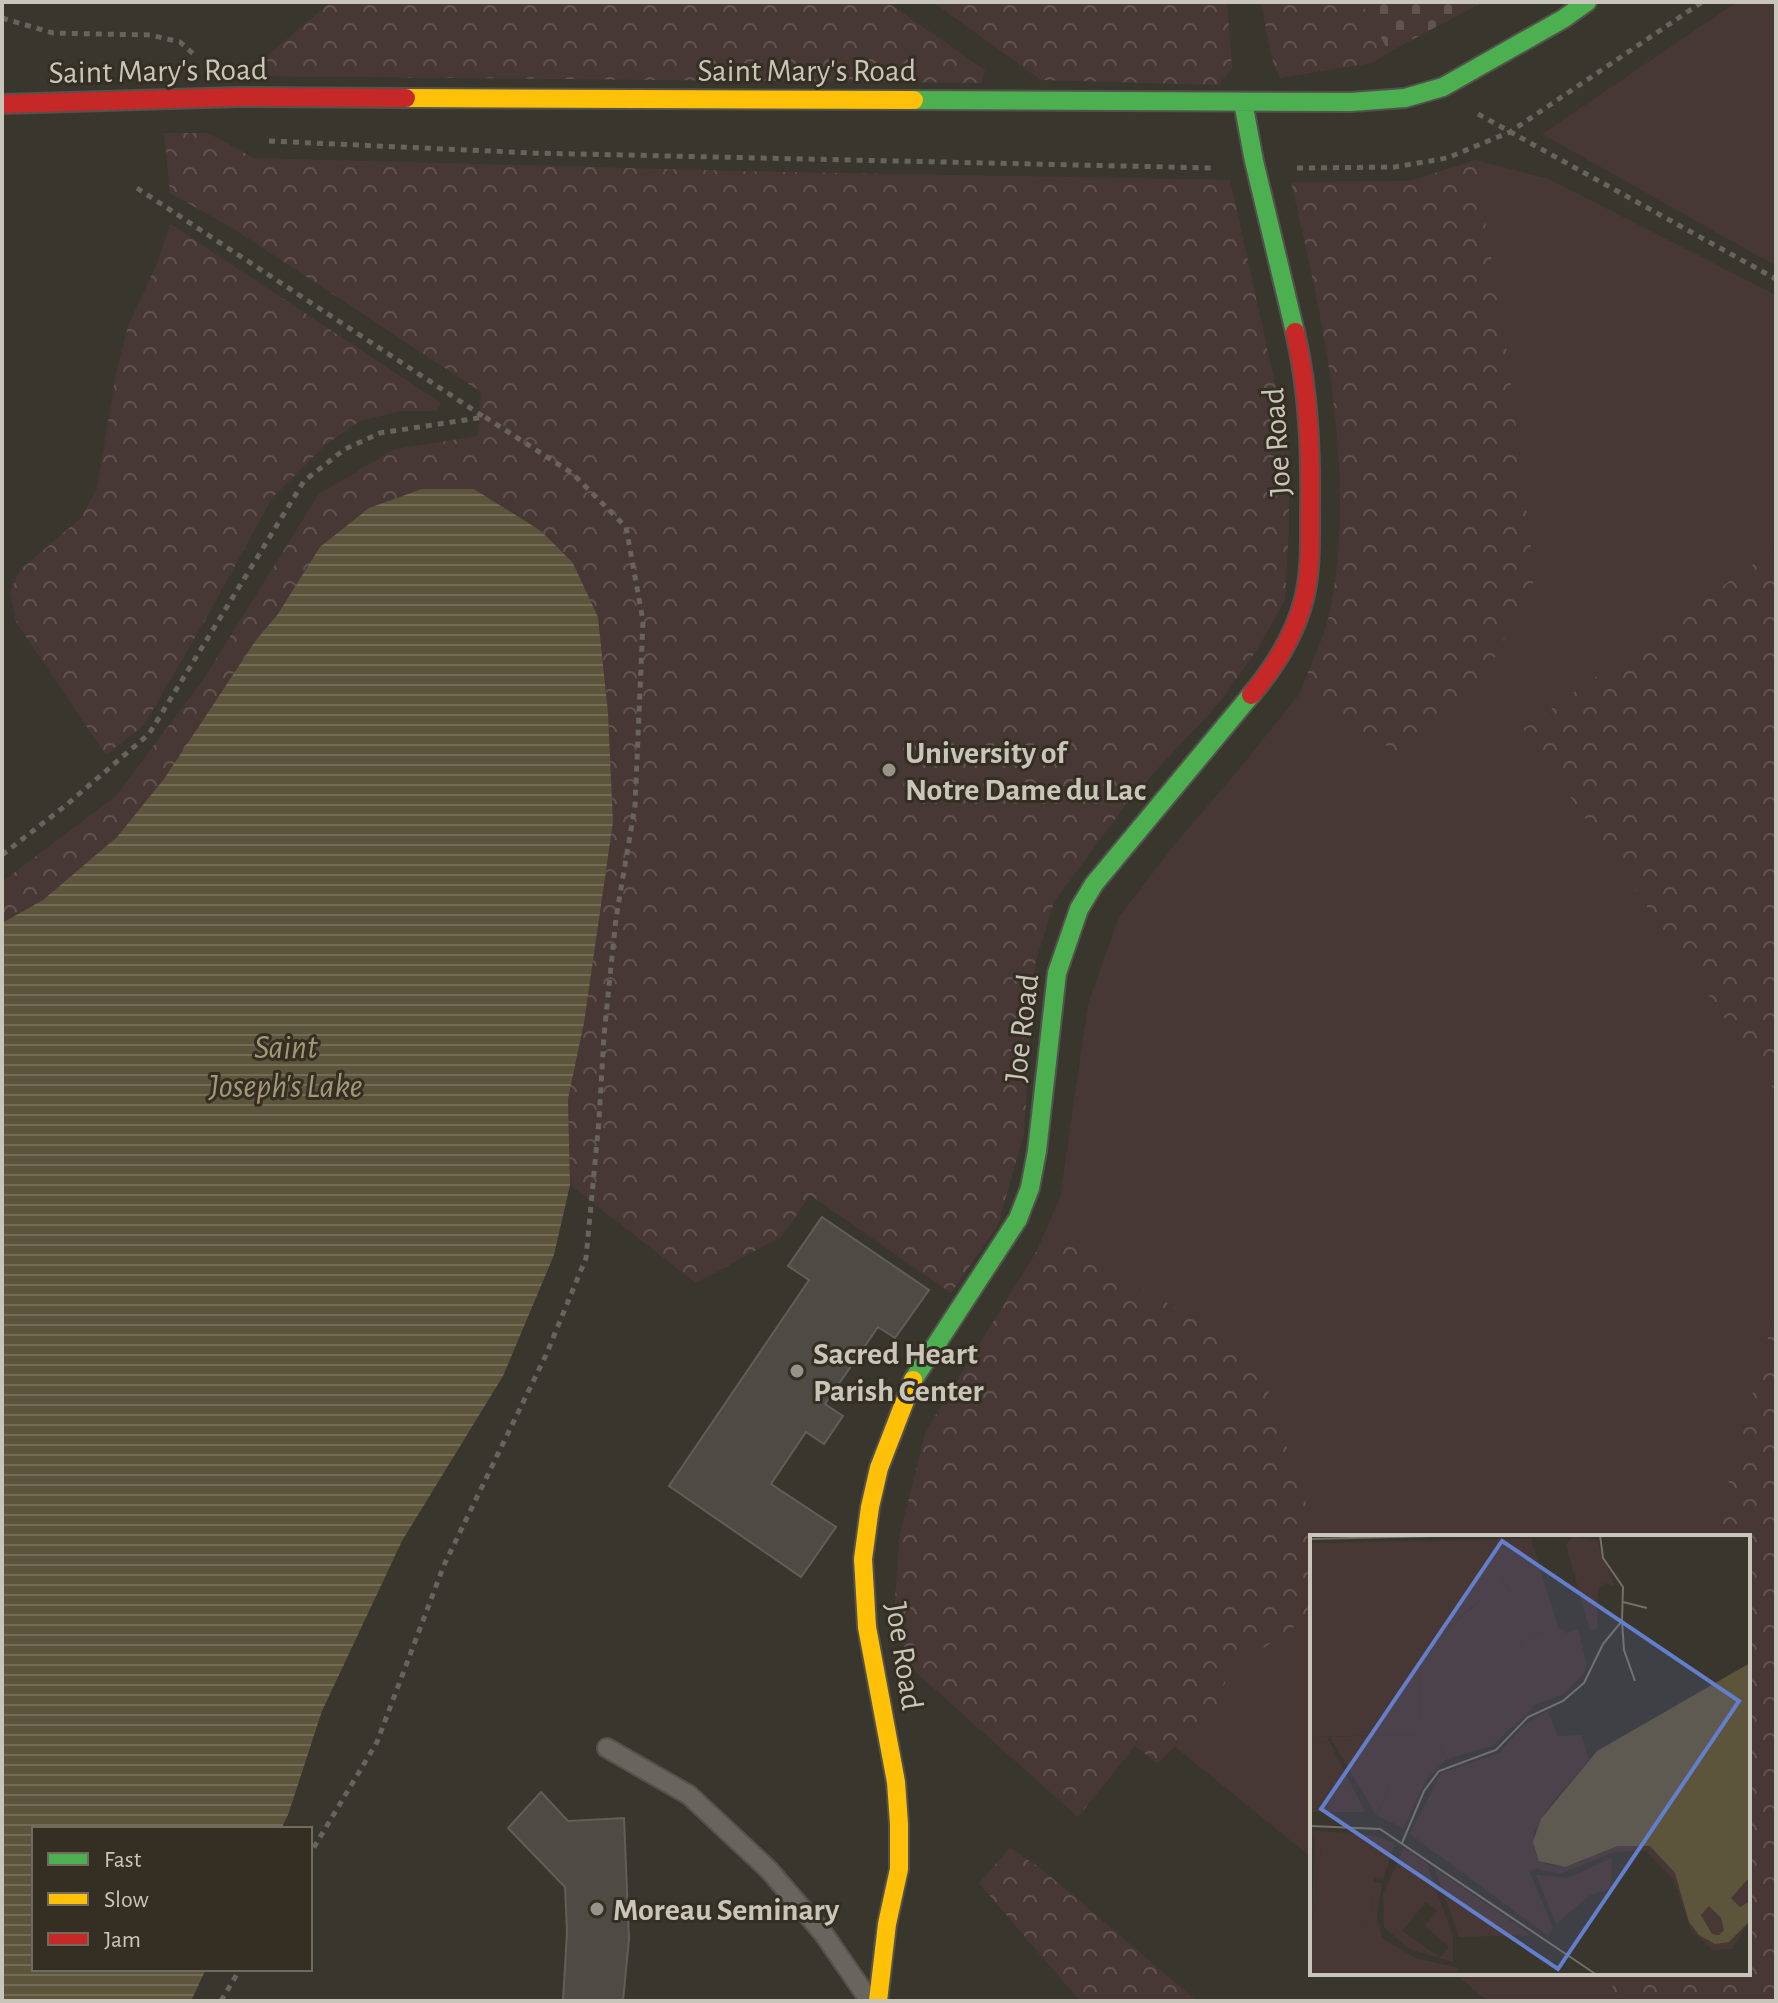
<svg xmlns="http://www.w3.org/2000/svg" width="1778" height="2003" font-family="'Alegreya Sans',sans-serif">
<defs>
<pattern id="forest-crowns" width="20" height="18" patternUnits="userSpaceOnUse" patternTransform="scale(2)"><rect width="20" height="18" fill="#483835"/><path d="M2 6a3 3 0 1 1 6 0M12 15a3 3 0 1 1 6 0" fill="none" stroke="#615350"/></pattern>
<pattern id="cemetery-stones" width="16" height="16" patternUnits="userSpaceOnUse" patternTransform="scale(2)"><rect width="16" height="16" fill="#483835"/><path d="M2 7V4a2 2 0 0 1 4 0v3zM10 15v-3a2 2 0 0 1 4 0v3z" fill="#615350"/></pattern>
<pattern id="water-rules" width="6" height="5" patternUnits="userSpaceOnUse" patternTransform="scale(2)"><rect width="6" height="5" fill="#5d543c"/><path d="M0 2.5h6" fill="none" stroke="#736b56"/></pattern>
</defs>
<rect width="100%" height="100%" fill="#39362e"/>
<path fill="#483835" d="M1737,2H1776V266L1542,134Z
M1475,160L1549,179L1776,295V548L1523,729L1776,1092V1308L1714,1537H1318L1271,1402L1259,1355C1195,1317 1129,1284 1068,1243L1036,1252L1060,1198L1088,1004L1119,917L1174,845L1240,768L1300,693L1402,754L1535,579L1506,346Z
M1312,1608V1858L1174,1746L1214,1711L1229,1672L1301,1622Z
M1454,1973H1607L1618,2001H1488Z"/>
<path fill="url(#forest-crowns)" d="M331,2H887L985,70L982,83L258,76L259,63Z
M933,2H1227L1232,68L1218,85L1041,80Z
M1261,2H1361L1389,52L1372,63L1280,78L1272,59Z
M164,133H208L254,158L737,171L1230,180L1289,447V529L1285,600L1258,648L1221,701L1132,796L1054,902L1035,964L1024,1133L998,1225L951,1293L810,1195L782,1236L696,1283L570,1185L568,1099L584,1023L613,822L608,713L598,617L573,563L541,531L278,614L256,640L164,780L117,837L43,900L2,923V882L116,796L203,680L319,494L395,449L478,436L481,392L234,229L170,193Z
M1475,160L1506,346L1535,579L1476,694L1402,755L1300,693C1310,665 1326,635 1331,606C1357,467 1322,317 1291,182L1410,181Z
M170,224L441,403L436,411H401L360,421L325,445L272,498L212,608L144,725L106,755L16,622L10,593L19,571L81,518L97,488L116,373L128,326L157,264Z
M1776,548V1092L1523,729Z
M1068,1243C1129,1284 1195,1317 1259,1355L1271,1402L1318,1537H1312V1608L1301,1622L1229,1672L1214,1711L1157,1763L1135,1746L1078,1817L909,1666L894,1613L900,1533L926,1431L1036,1252Z
M1776,1308V2001H1618L1607,1973H1748V1537H1714Z
M1010,1848L1039,1867L1197,2001H1080L979,1883Z"/>
<path fill="url(#cemetery-stones)" d="M1361,2H1483L1389,52Z"/>
<path fill="url(#water-rules)" d="M422,489H474L541,531L573,563L598,617L608,713L613,822L584,1023L568,1099L570,1185L554,1255L503,1376L402,1541L322,1711L288,1815L281,1829H34V1969H206L191,2001H2V923L43,900L117,837L164,779L256,640L278,614L320,547L369,508Z"/>
<path fill="#4e4b45" stroke="#615e57" stroke-width="2" d="M822,1217L929,1290L895,1338L878,1327L825,1404L843,1416L824,1444L806,1432L771,1484L836,1527L801,1577L669,1486L809,1280L788,1266Z
M541,1792L568,1821L624,1818L629,1939L623,2001H563L567,1932L565,1887L508,1828Z"/>
<g fill="none" stroke-linecap="round" stroke-linejoin="round">
<defs>
<path id="lane" d="M607,1748L689,1795L769,1870L823,1933L870,2001"/>
<path id="fast" d="M914,100L1351,102L1405,98L1443,87L1563,19L1587,2
M1243,102L1254,161L1295,332
M913,1380L1018,1219L1030,1188L1037,1151L1057,973L1079,909L1094,884L1251,695"/>
<path id="slow" d="M406,98L914,100
M878,2001L887,1924L899,1869V1824L896,1782L867,1627L863,1559L870,1507L879,1468L913,1380"/>
<path id="jam" d="M2,104L239,97L406,98
M1251,695C1274,668 1295,634 1304,599C1311,571 1310,543 1310,514C1311,453 1309,392 1295,332"/>
</defs>
<use href="#lane" stroke="#54524c" stroke-width="22"/>
<use href="#fast" stroke="#54524c" stroke-width="22"/>
<use href="#slow" stroke="#54524c" stroke-width="22"/>
<use href="#jam" stroke="#54524c" stroke-width="22"/>
<path stroke="#67635e" stroke-width="5" stroke-dasharray="6 6" stroke-linecap="butt" d="M2,18L53,33L150,35L180,42L197,57
M1478,114L1776,279
M269,141L533,153L1214,168
M1297,168L1395,167L1447,158L1510,132L1702,2
M137,188L484,417
M2,855L65,806L149,734L304,481L345,449L380,433L485,417L572,473L626,527L643,621L635,806L616,918L604,1035L599,1120L586,1258L546,1355L444,1565L377,1742L310,1854
M221,2001L240,1969"/>
<use href="#lane" stroke="#68645e" stroke-width="18"/>
<use href="#fast" stroke="#4caf50" stroke-width="18"/>
<use href="#slow" stroke="#ffc107" stroke-width="18"/>
<use href="#jam" stroke="#c62828" stroke-width="18"/>
</g>
<g fill="#979389" stroke="#342f22" stroke-width="3">
<circle cx="889" cy="770" r="8"/>
<circle cx="797" cy="1371" r="8"/>
<circle cx="597" cy="1909" r="8"/>
</g>
<g text-anchor="middle" stroke-width="6" stroke-linejoin="round" paint-order="stroke">
<g font-size="32" fill="#c9c5ba" stroke="#342f22">
<text transform="translate(158 70) rotate(-1)" y="11">Saint Mary's Road</text>
<text x="807" y="81">Saint Mary's Road</text>
<text transform="translate(1276 442) rotate(-94)" y="11">Joe Road</text>
<text transform="translate(1021 1028) rotate(-83)" y="11">Joe Road</text>
<text transform="translate(905 1656) rotate(81)" y="11">Joe Road</text>
</g>
<g font-size="32" font-weight="bold" fill="#c9c5ba" stroke="#342f22" text-anchor="start">
<text x="905" y="763">University of<tspan x="905" dy="37">Notre Dame du Lac</tspan></text>
<text x="813" y="1364">Sacred Heart<tspan x="813" dy="37">Parish Center</tspan></text>
<text x="613" y="1920">Moreau Seminary</text>
</g>
<g font-size="34" font-style="italic" fill="#a49677" stroke="#342f22">
<text x="286" y="1058">Saint<tspan x="286" dy="39">Joseph's Lake</tspan></text>
</g>
</g>
<g transform="translate(1310 1535)">
<rect width="440" height="440" fill="#39362e"/>
<path d="M215,4H221L249,95L213,103L203,140L223,173L182,211L137,224L129,207L79,252L66,280L20,202L111,199L110,116L171,65H195L201,59L192,44L211,29ZM0,202H17L55,277H0Z" fill="#483835"/>
<path d="M263,1L287,6L305,52L295,48L288,53L287,94L280,96L256,10ZM215,4L211,29L192,44L201,59L195,66L170,65L110,116L111,199L0,202V8ZM253,94L255,98L268,94L277,130L274,138L254,159L218,172L202,140L213,103ZM238,176L248,201L271,200L279,224L241,269L224,297V314L236,330L255,332L308,311H340L365,338L372,353L379,387L398,406L420,407L440,386L422,414L403,415L381,395L363,344L336,316L305,317L250,339L224,333L220,338L243,393L238,401L100,299L131,238L189,218L214,190ZM129,207L137,224L116,245L93,293L66,280L96,218ZM0,295L13,296L2,386L60,393L64,347L72,348L67,382L72,403L105,423L149,433L147,438L0,440L5,303ZM68,302L85,308L73,344L64,343ZM94,313L117,329L143,401V427L99,414L74,392L73,359ZM116,367L127,376L115,391L139,412L130,422L92,396ZM302,323L301,354L280,360L246,389L226,340L257,343ZM125,334L217,397L221,400L149,402ZM440,342V366L430,372L421,363ZM399,371L411,383L414,396L409,400L402,399L391,380Z" fill="#483835" fill-rule="evenodd"/>
<path d="M13,296L68,302L60,393L2,387Z" fill="#483835"/>
<path d="M440,128V342L421,363L430,372L440,366V386L419,407L405,409L389,400L379,387L365,338L340,311H308L255,332L229,326L223,307L231,284L287,216ZM399,371L411,383L414,395L409,400L402,399L391,380Z" fill="#5d543c" fill-rule="evenodd"/>
<path fill="none" stroke="#736f66" stroke-width="2" d="M0,4L165,0M313,67L337,73M312,86L314,115L325,146M0,291L70,294L287,440M92,308L114,256L129,236L186,215L218,182L253,166L274,148L293,109L312,86L313,52L293,23L290,0"/>
<path fill="#627ecc" fill-opacity="0.15" stroke="#627ecc" stroke-width="4" d="M192,6L429,166L248,434L11,274Z"/>
<rect width="440" height="440" fill="none" stroke="#c9c5ba" stroke-width="4"/>
</g>
<rect width="1778" height="2003" fill="none" stroke="#c9c5ba" stroke-width="8"/>
<rect x="32" y="1827" width="280" height="144" fill="#342f22" stroke="#706b5f" stroke-width="2"/>
<rect x="48" y="1853" width="40" height="12" fill="#4caf50" stroke="#706b5f" stroke-width="2"/>
<text x="104" y="1867" font-size="24" fill="#c9c5ba">Fast</text>
<rect x="48" y="1893" width="40" height="12" fill="#ffc107" stroke="#706b5f" stroke-width="2"/>
<text x="104" y="1907" font-size="24" fill="#c9c5ba">Slow</text>
<rect x="48" y="1933" width="40" height="12" fill="#c62828" stroke="#706b5f" stroke-width="2"/>
<text x="104" y="1947" font-size="24" fill="#c9c5ba">Jam</text>
</svg>
